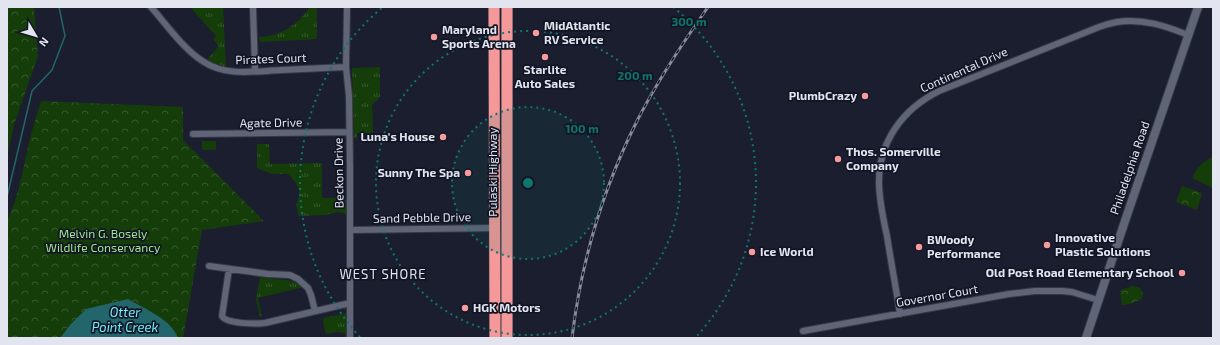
<svg xmlns="http://www.w3.org/2000/svg" width="1220" height="345" font-family="'Exo 2',sans-serif">
<defs>
<pattern id="grass-tufts" width="24" height="20" patternUnits="userSpaceOnUse"><rect width="24" height="20" fill="#153d0a"/><path d="M3 7l-1-3M5 7V3M7 7l1-3M15 17l-1-3M17 17v-4M19 17l1-3" fill="none" stroke="#37592e"/></pattern>
<pattern id="park-crowns" width="20" height="18" patternUnits="userSpaceOnUse"><rect width="20" height="18" fill="#153d0a"/><path d="M2 6a3 3 0 1 1 6 0M12 15a3 3 0 1 1 6 0" fill="none" stroke="#37592e"/></pattern>
</defs>
<rect width="100%" height="100%" fill="#1b1e2e"/>
<path fill="url(#grass-tufts)" d="M190,7H223L226,67L207,60L219,46L213,39L216,36Z
M310,7H317V39L260,42L259,37C282,36 297,25 310,7Z
M380,67V97L372,105L373,133H357V138H354L352,68Z
M257,144H269L270,164L322,163V198H344L346,200V216L344,213L338,212L325,215L299,216L296,205L299,197V191L296,183L288,174H272L257,168Z
M260,277L293,281L304,287L258,298L262,317H260L256,300Z
M347,313V338H345V333L337,332L326,334L323,322L324,318Z"/>
<path fill="url(#park-crowns)" d="M7,7H34L38,56L14,125L7,157Z
M41,101L183,107V140L264,221L202,230L183,338H7V221C20,193 22,172 29,143C32,129 37,115 41,101Z
M1182,186L1202,193L1197,210L1176,202Z
M1132,286C1141,287 1144,289 1142,299L1130,304L1122,305L1120,290L1128,288Z"/>
<path fill="#153d0a" d="M202,141H216V150H202Z
M1213,157V188L1192,178C1198,167 1202,161 1213,157Z"/>
<path fill="#22656a" d="M128,299C145,309 171,319 178,338H60L71,324L86,309Z"/>
<g fill="none" stroke-linecap="round" stroke-linejoin="round">
<path stroke="#22656a" stroke-width="1.5" d="M7,197L32,91L52,70L65,36L59,7"/>
<defs>
<path id="street" d="M151,7C166,24 185,51 204,62C227,77 256,71 282,70C303,69 325,68 346,67
M253,7L255,71
M347,7L346,67L349,96L350,167V338
M193,134L349,132
M351,230L494,228
M209,266L268,274L290,275L298,279L308,288L311,295L315,311
M229,269L222,316C226,324 256,324 265,323L350,303
M900,314C896,288 891,262 887,236C883,218 879,200 879,182C879,141 903,109 939,91L1099,27C1105,25 1111,23 1117,22C1142,18 1166,26 1188,35
M803,331L1009,294L1035,291H1062L1072,292L1098,300"/>
<path id="secondary" d="M1086,338L1125,221L1198,7"/>
<path id="highway" d="M494,7L495,338
M507,338V7"/>
</defs>
<use href="#street" stroke="#363846" stroke-width="8"/>
<use href="#secondary" stroke="#363846" stroke-width="10"/>
<use href="#highway" stroke="#363846" stroke-width="12"/>
<use href="#street" stroke="#5f6477" stroke-width="6"/>
<use href="#secondary" stroke="#5f6477" stroke-width="8"/>
<use href="#highway" stroke="#f49899" stroke-width="11"/>
<defs>
<path id="rail" d="M572,338C581,263 602,191 636,123C656,83 682,44 708,7"/>
</defs>
<use href="#rail" stroke="#898b99" stroke-width="3"/>
<use href="#rail" stroke="#121524" stroke-width="1.5" stroke-dasharray="4.5" stroke-linecap="butt"/>
</g>
<circle cx="528" cy="183" r="76" fill="#0f766e" fill-opacity=".12"/>
<g fill="none" stroke="#0f766e" stroke-width="2" stroke-dasharray="2 4">
<circle cx="528" cy="183" r="76"/>
<circle cx="528" cy="183" r="152"/>
<path d="M360 337A228 228 0 0 1 383 7M673 7A228 228 0 0 1 696 337"/>
</g>
<g fill="#f59b9d" stroke="#121524" stroke-width="1.5">
<circle cx="536" cy="33" r="4"/>
<circle cx="434" cy="37" r="4"/>
<circle cx="545" cy="57" r="4"/>
<circle cx="865" cy="96" r="4"/>
<circle cx="443" cy="137" r="4"/>
<circle cx="838" cy="159" r="4"/>
<circle cx="468" cy="173" r="4"/>
<circle cx="1047" cy="245" r="4"/>
<circle cx="919" cy="247" r="4"/>
<circle cx="752" cy="252" r="4"/>
<circle cx="1182" cy="273" r="4"/>
<circle cx="465" cy="308" r="4"/>
</g>
<g text-anchor="middle" stroke-width="3.5" stroke-linejoin="round" paint-order="stroke">
<g font-size="12" font-weight="bold" fill="#e2e4f0" stroke="#121524" text-anchor="start">
<text x="544" y="30">MidAtlantic<tspan x="544" dy="14">RV Service</tspan></text>
<text x="442" y="34">Maryland<tspan x="442" dy="14">Sports Arena</tspan></text>
<text x="545" y="74" text-anchor="middle">Starlite<tspan x="545" dy="14">Auto Sales</tspan></text>
<text x="857" y="100" text-anchor="end">PlumbCrazy</text>
<text x="435" y="141" text-anchor="end">Luna's House</text>
<text x="846" y="156">Thos. Somerville<tspan x="846" dy="14">Company</tspan></text>
<text x="460" y="177" text-anchor="end">Sunny The Spa</text>
<text x="1055" y="242">Innovative<tspan x="1055" dy="14">Plastic Solutions</tspan></text>
<text x="927" y="244">BWoody<tspan x="927" dy="14">Performance</tspan></text>
<text x="760" y="256">Ice World</text>
<text x="1174" y="277" text-anchor="end">Old Post Road Elementary School</text>
<text x="473" y="312">HGK Motors</text>
</g>
<g font-size="12" fill="#e2e4f0" stroke="#121524">
<text transform="translate(271 59) rotate(-2)" y="4">Pirates Court</text>
<text transform="translate(964 70) rotate(-24)" y="4">Continental Drive</text>
<text transform="translate(271 123) rotate(-1)" y="4">Agate Drive</text>
<text transform="translate(1130 168) rotate(-71)" y="4">Philadelphia Road</text>
<text transform="translate(493 172) rotate(-90)" y="4">Pulaski Highway</text>
<text transform="translate(339 173) rotate(-91)" y="4">Beckon Drive</text>
<text transform="translate(422 218) rotate(-1)" y="4">Sand Pebble Drive</text>
<text transform="translate(937 296) rotate(-10)" y="4">Governor Court</text>
</g>
<g font-size="12" fill="#9fe78e" stroke="#121524">
<text x="103" y="238">Melvin G. Bosely<tspan x="103" dy="14">Wildlife Conservancy</tspan></text>
</g>
<g font-size="13" letter-spacing="1" fill="#e2e4f0" stroke="#121524">
<text x="383" y="279">WEST SHORE</text>
</g>
<g font-size="13" font-style="italic" fill="#71eef9" stroke="#121524">
<text x="125" y="317">Otter<tspan x="125" dy="15">Point Creek</tspan></text>
</g>
</g>
<circle cx="528" cy="183" r="6" fill="#0f766e" stroke="#121524" stroke-width="2"/>
<g font-size="12" text-anchor="middle" font-weight="bold" fill="#0f766e" stroke="#121524" stroke-width="3.5" stroke-linejoin="round" paint-order="stroke">
<text x="689" y="26">300 m</text>
<text x="635" y="80">200 m</text>
<text x="582" y="133">100 m</text>
</g>
<rect width="1220" height="345" fill="none" stroke="#e2e4f0" stroke-width="16"/>
<g transform="translate(36 36) rotate(128)" stroke="#121524" stroke-width="3" paint-order="stroke">
<path d="M0-3L7 15L0 10L-7 15Z" fill="#e2e4f0"/>
<text y="-6" font-size="11" font-weight="bold" text-anchor="middle" fill="#e2e4f0">N</text>
</g>
</svg>
